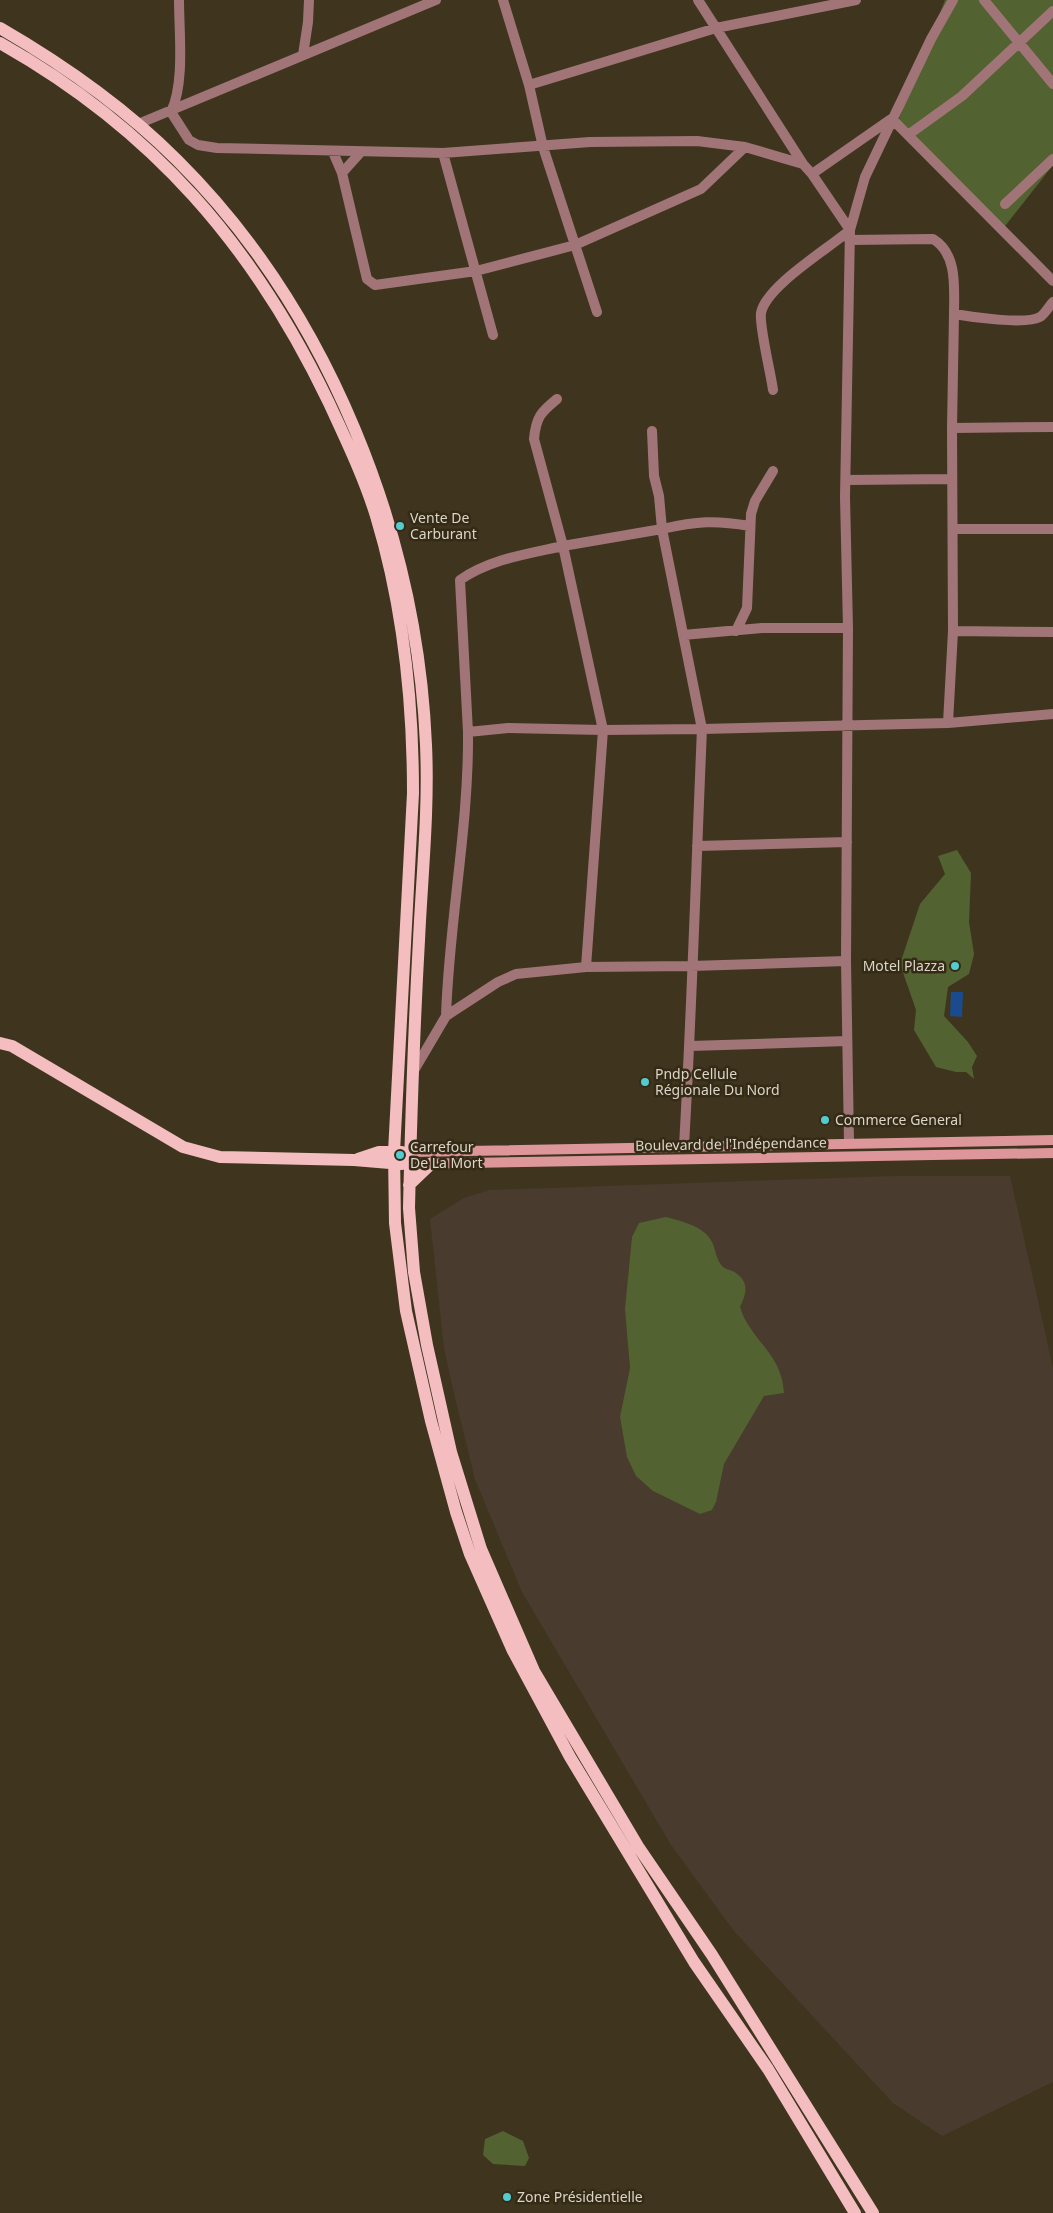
<svg xmlns="http://www.w3.org/2000/svg" width="1053" height="2213" font-family="'Noto Sans',sans-serif">
<rect width="100%" height="100%" fill="#3f351f"/>
<path fill="#493b2d" d="M894,1176H1010L1053,1368V2082L942,2136L893,2103L734,1931L671,1845L522,1592L475,1479L456,1402L444,1348L430,1219L464,1198L490,1190Z"/>
<path fill="#526230" d="M945,0H1053V165L1002,230L897,124Z
M957,850L971,873L969,922L974,954L969,974L948,987L944,1016L968,1042L977,1056L972,1067L974,1079L966,1072H956L936,1067L914,1030L916,1010L900,964L920,904L945,874L938,856Z
M666,1217C680,1221 705,1226 712,1242C716,1250 716,1259 722,1266C726,1270 732,1270 736,1273C750,1283 746,1294 740,1307C750,1340 782,1353 784,1393L764,1396L724,1464L716,1502L712,1510L700,1514L653,1491L636,1476L627,1457L620,1417L630,1368L625,1309L632,1237L639,1223Z
M503,2131L523,2141L529,2158L525,2166L493,2164L483,2155L485,2139Z"/>
<path fill="#1b4b8f" d="M951,992H963L962,1017L950,1016Z"/>
<g fill="none" stroke-linecap="round" stroke-linejoin="round">
<path stroke="#a17577" stroke-width="10" d="M179,0C179,32 185,83 171,112L189,140L198,145L217,148L443,153L590,142L697,141L745,147L803,164
M503,0L529,85L543,147L597,312
M698,0L803,164L812,174L850,230
M984,0L1053,84
M303,55L308,22L309,0
M529,85L716,28L856,0
M892,119L1053,281
M138,124L436,0
M908,135L962,96L1053,11
M333,152L342,173L367,279L375,285L476,271L575,245L701,189L745,147
M443,153L493,335
M342,173L360,153
M812,174L891,119
M1005,204L1053,159
M849,240L933,239C958,254 954,288 954,314
M773,390C771,374 759,326 761,313C766,286 828,249 850,230
M952,428L954,314C971,317 1026,325 1040,317C1045,314 1049,306 1053,302
M652,431L654,476L659,496L662,529C697,521 715,520 750,526
M846,480L951,479
M953,529H1053
M736,631L747,608L751,514L755,501L773,471
M953,631L1053,632
M683,635L762,628H848
M948,723L953,631L952,428L1053,427
M468,732L460,580C490,559 527,554 563,546L534,439C536,417 541,412 557,399
M697,846L847,842
M446,1016C449,921 469,827 468,732L508,728L603,730L563,546L662,529L702,729L948,723L1053,714
M690,1046L847,1041
M413,1072L446,1016L498,982L516,974L586,967
M849,1142L846,961L848,628L845,497L850,230L865,177L931,39L953,0
M684,1146C692,1007 696,868 702,729L603,730L586,967L691,966L846,961"/>
<path stroke="#dd979b" stroke-width="10" d="M410,1152L1053,1140
M410,1164L1053,1153"/>
<path stroke="#f4bec0" stroke-width="12" d="M0,28C64,65 124,107 177,160C328,310 417,533 426,745C429,810 422,875 419,940C414,1029 411,1119 409,1208L414,1272L427,1345L451,1452L481,1549L534,1671L639,1848L712,1955L873,2213
M0,43C153,129 254,246 329,403C346,440 364,477 376,516C403,605 413,701 413,793L394,1152L395,1223L406,1311L431,1421L456,1512L470,1554L513,1651L570,1757L694,1962L768,2069L855,2213
M0,1043L12,1046L183,1147L220,1157L354,1160L402,1164
M358,1159L379,1152H402
M409,1185L432,1163"/>
</g>
<g fill="#52ccd0" stroke="#352a15" stroke-width="2">
<circle cx="400" cy="526" r="5"/>
<circle cx="955" cy="966" r="5"/>
<circle cx="645" cy="1082" r="5"/>
<circle cx="825" cy="1120" r="5"/>
<circle cx="400" cy="1155" r="5"/>
<circle cx="507" cy="2197" r="5"/>
</g>
<g text-anchor="middle" stroke-width="5" stroke-linejoin="round" paint-order="stroke">
<g font-size="14" fill="#dbd5c8" stroke="#352a15" text-anchor="start">
<text x="410" y="523">Vente De<tspan x="410" dy="16">Carburant</tspan></text>
<text x="945" y="971" text-anchor="end">Motel Plazza</text>
<text x="655" y="1079">Pndp Cellule<tspan x="655" dy="16">Régionale Du Nord</tspan></text>
<text x="835" y="1125">Commerce General</text>
<text x="410" y="1152">Carrefour<tspan x="410" dy="16">De La Mort</tspan></text>
<text x="517" y="2202">Zone Présidentielle</text>
</g>
<g font-size="14" fill="#dbd5c8" stroke="#352a15">
<text transform="translate(731 1144) rotate(-1)" y="5">Boulevard de l'Indépendance</text>
</g>
</g>
</svg>
